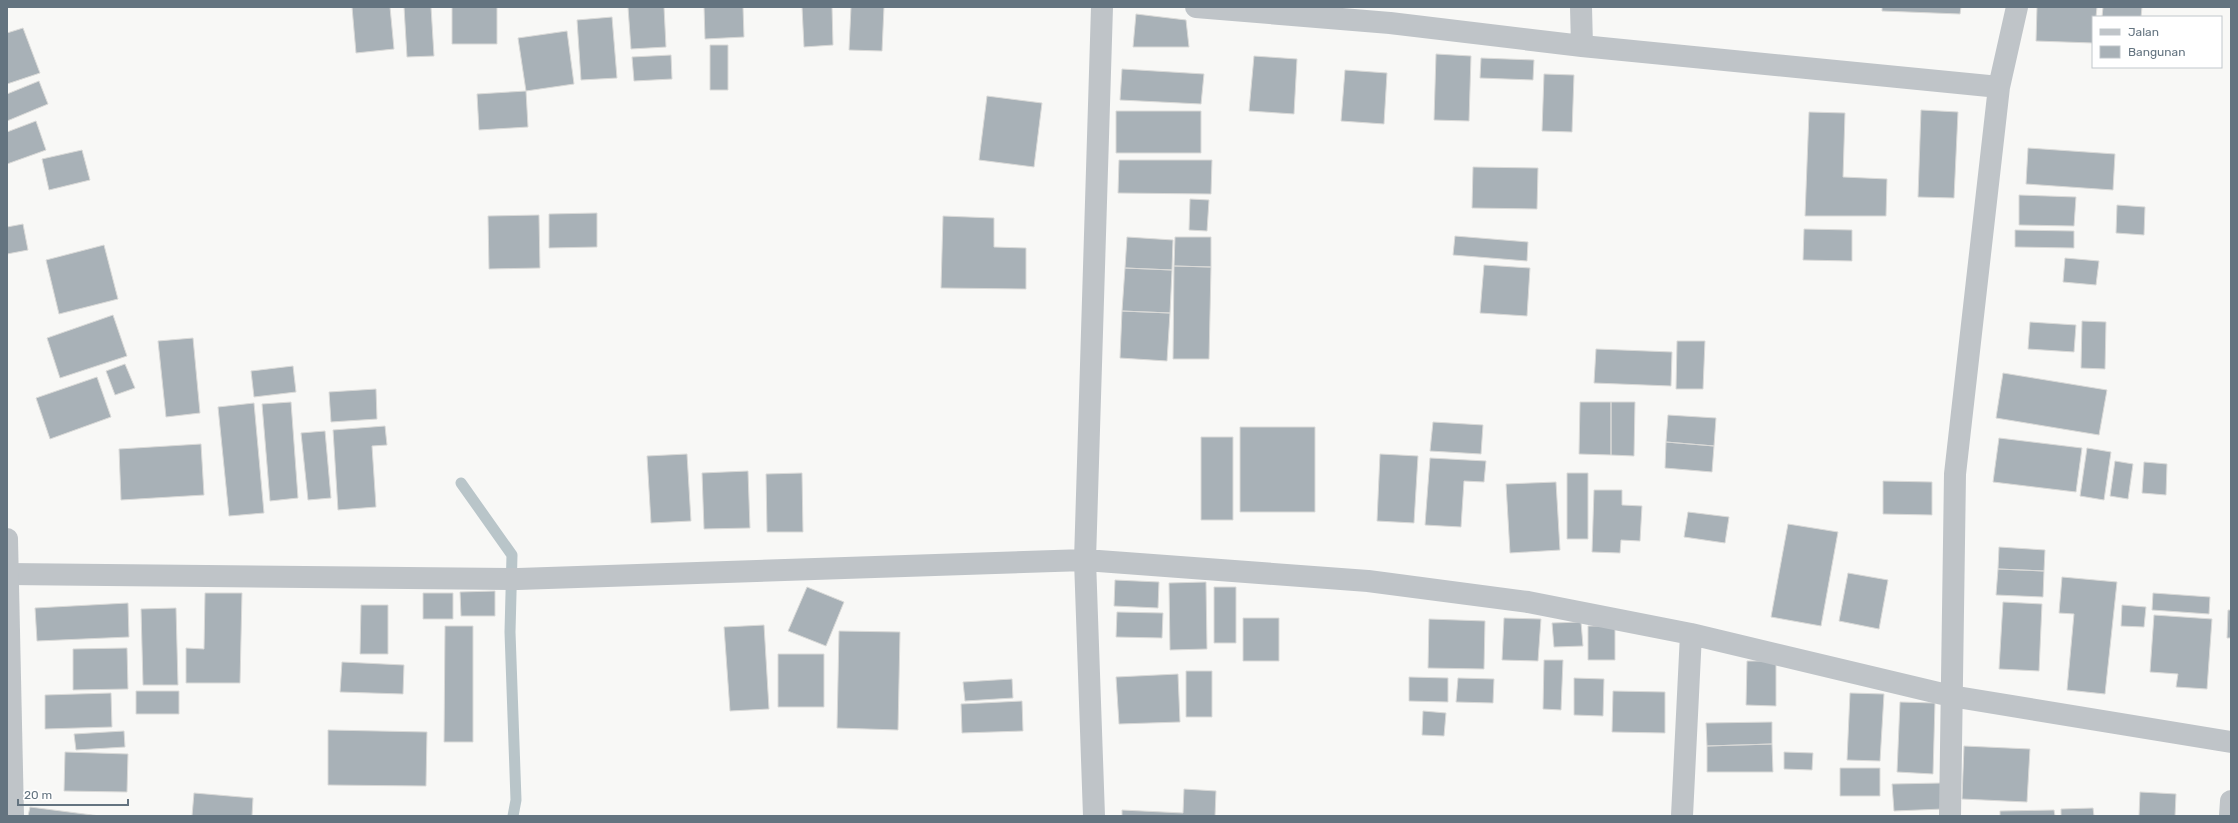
<svg xmlns="http://www.w3.org/2000/svg" width="2238" height="823" font-family="Rubik,sans-serif">
<rect width="100%" height="100%" fill="#f8f8f6"/>
<g fill="none" stroke-linecap="round" stroke-linejoin="round">
<path stroke="#b9c5c9" stroke-width="11" d="M461,483L512,555L510,632L516,800L513,816"/>
</g>
<path fill="#a8b1b7" stroke="#dadad8" d="M352,7H390L394,49L356,53Z
M404,7H431L434,56L407,57Z
M452,7H497V44H452Z
M628,7H664L666,47L631,49Z
M704,7H743L744,37L705,39Z
M802,7H832L833,45L804,47Z
M851,7H884L882,51L849,50Z
M1882,7H1961L1960,14L1882,11Z
M2037,7H2097L2096,17H2093V43L2036,41Z
M2103,7H2142L2141,17H2102Z
M1136,14L1186,20L1189,47H1133Z
M612,17L617,78L581,80L577,20Z
M23,28L40,73L7,84V33Z
M567,31L574,84L526,91L518,38Z
M710,45H728V90H710Z
M1436,54L1471,56L1469,121L1434,120Z
M671,55L672,79L634,81L632,57Z
M1254,56L1297,59L1294,114L1249,111Z
M1481,58L1534,60L1533,80L1480,78Z
M1122,69L1204,74L1201,104L1120,100Z
M1345,70L1387,73L1384,124L1341,121Z
M1544,74L1574,75L1572,132L1542,131Z
M39,81L48,104L7,121V94Z
M526,91L528,127L479,130L477,94Z
M987,96L1042,103L1034,167L979,160Z
M1921,110L1958,112L1954,198L1918,197Z
M1116,111H1201V153H1116Z
M1809,112L1845,113L1843,177L1887,179L1886,216H1805Z
M36,121L46,150L7,164V132Z
M2028,148L2115,154L2113,190L2026,184Z
M82,150L90,180L49,190L42,159Z
M1119,160H1212L1211,194L1118,193Z
M1473,167L1538,168L1537,209L1472,208Z
M2019,195L2076,197L2074,226L2019,225Z
M1190,199L1209,200L1207,231L1189,230Z
M2117,205L2145,207L2144,235L2116,233Z
M597,213V247L549,248V214Z
M539,215L540,268L489,269L488,216Z
M943,216L994,218V247L1026,248V289L941,288Z
M23,224L28,250L7,254V227Z
M1804,229L1852,230V261L1803,260Z
M2015,230L2074,231V248L2015,247Z
M1455,236L1528,242L1527,261L1453,255Z
M1127,237L1173,240L1172,270L1125,268Z
M1175,237H1211V267L1174,266Z
M104,245L118,299L59,314L46,260Z
M2065,258L2099,261L2096,285L2063,282Z
M1484,265L1530,268L1527,316L1480,313Z
M1174,266L1211,267L1209,359H1173Z
M1125,268L1172,270L1170,313L1122,311Z
M1122,311L1170,313L1167,361L1120,358Z
M113,315L127,356L60,378L47,338Z
M2082,321L2106,322L2105,369L2081,368Z
M2030,322L2076,325L2074,352L2028,349Z
M193,338L200,413L166,417L158,341Z
M1677,341H1705L1703,389H1676Z
M1596,349L1672,352L1671,386L1594,383Z
M125,364L135,388L115,395L106,371Z
M293,366L296,392L254,397L251,371Z
M2003,373L2107,390L2099,435L1996,418Z
M97,377L111,417L50,439L36,398Z
M376,389L377,419L331,422L329,392Z
M291,402L298,498L270,501L262,404Z
M1580,402H1611V455L1579,454Z
M1611,402H1635L1634,456L1611,455Z
M254,403L264,513L229,516L218,407Z
M1668,415L1716,418L1714,446L1666,442Z
M1433,422L1483,425L1481,454L1430,451Z
M385,426L387,445L372,446L376,507L338,510L333,430Z
M1240,427H1315V512H1240Z
M325,431L331,498L308,500L301,433Z
M1201,437H1233V520H1201Z
M1999,438L2082,448L2076,492L1993,482Z
M1666,442L1714,446L1712,472L1665,468Z
M201,444L204,495L121,500L119,449Z
M2087,448L2111,452L2104,500L2080,496Z
M687,454L691,521L651,523L647,456Z
M1380,454L1418,456L1414,523L1377,521Z
M1430,458L1486,461L1484,482L1464,481L1461,527L1425,525Z
M2115,461L2133,464L2128,499L2110,496Z
M2144,462L2167,464L2166,495L2142,493Z
M748,471L750,528L704,529L702,473Z
M802,473L803,532H767L766,474Z
M1567,473H1588V539H1567Z
M1883,481L1932,482V515L1883,514Z
M1556,482L1560,550L1510,553L1506,484Z
M1594,490H1622V505L1642,506L1640,541L1621,540L1620,553L1592,552Z
M1688,512L1729,517L1725,543L1684,537Z
M1788,524L1838,532L1821,626L1771,617Z
M1999,547L2045,550L2044,571L1998,569Z
M1998,569L2044,571L2043,597L1996,595Z
M1848,573L1888,580L1879,629L1839,621Z
M2062,577L2117,582L2105,694L2067,690L2074,614L2059,613Z
M1115,580L1159,582L1158,608L1114,606Z
M1206,582L1207,649L1170,650L1169,583Z
M807,587L844,602L826,646L788,631Z
M1214,587H1236V643H1214Z
M495,591V616H461L460,592Z
M205,593H242L240,683H186V648L204,649Z
M423,593H453V619H423Z
M2153,593L2210,597L2209,614L2152,610Z
M2003,602L2042,604L2039,671L1999,669Z
M128,603L129,637L37,641L35,608Z
M361,605H388V654H360Z
M2122,605L2146,607L2144,627L2121,626Z
M176,608L178,685H143L141,609Z
M2228,610H2231V638H2227Z
M1117,612L1163,613L1162,638L1116,637Z
M2154,615L2212,619L2207,689L2176,687L2178,674L2150,672Z
M1243,618H1279V661H1243Z
M1504,618L1541,619L1538,661L1502,660Z
M1429,619L1485,621L1484,669L1428,668Z
M1581,622L1583,646L1554,647L1552,623Z
M764,625L769,709L730,711L724,627Z
M445,626H473V742H444Z
M1588,626H1615V660H1588Z
M839,631L900,632L898,730L837,728Z
M127,648L128,689L73,690V649Z
M778,654H824V707H778Z
M1544,660H1563L1561,710L1543,709Z
M1747,661H1776V706L1746,705Z
M342,662L404,665L403,694L340,692Z
M1186,671H1212V717H1186Z
M1178,674L1180,722L1119,724L1116,677Z
M1409,677L1448,678V702L1409,701Z
M1458,678L1494,679L1493,703L1456,702Z
M1574,678L1604,679L1603,716L1574,715Z
M1012,679L1013,698L965,701L963,682Z
M136,691H179V714H136Z
M1613,691L1665,692V733L1612,732Z
M111,693L112,727L45,729V695Z
M1850,693L1884,694L1880,761L1847,760Z
M1022,701L1023,731L962,733L961,704Z
M1900,702L1935,703L1933,774L1897,772Z
M1423,711L1446,713L1444,736L1422,735Z
M1772,722V744L1707,746L1706,723Z
M328,730L427,732L426,786L328,785Z
M124,731L125,747L76,750L74,734Z
M1772,744L1773,772H1707V746Z
M1964,746L2030,749L2027,802L1962,799Z
M65,752L128,754L127,792L64,791Z
M1784,752L1813,753L1812,770L1784,769Z
M1840,768H1880V796H1840Z
M1942,783L1943,809L1894,811L1892,784Z
M1184,789L1216,791L1215,816H1122V810L1183,813Z
M2140,792L2176,794L2175,816H2139Z
M194,793L253,798L252,816H192Z
M30,807L100,816H28Z
M2093,808L2094,816H2061V809Z
M2054,810L2055,816H2000V811Z"/>
<g fill="none" stroke-linecap="round" stroke-linejoin="round">
<path stroke="#bfc4c8" stroke-width="22" d="M1196,7L1390,23L1582,46L1999,87
M1581,7L1582,46
M7,574L518,579L1085,560L1368,581L1528,602L1691,634L1951,696L2231,742
M1094,816L1085,560L1102,7
M1682,816L1691,634
M1950,816L1955,474L1999,87L2017,7
M2230,816L2231,801"/>
<path stroke="#bfc4c8" stroke-width="22" d="M7,539L13,816"/>
</g>
<rect width="2238" height="823" fill="none" stroke="#647480" stroke-width="16"/>
<rect x="2092" y="16" width="130" height="52" fill="#ffffff" stroke="#c1c7cc"/>
<rect x="2100" y="29" width="20" height="6" fill="#bfc4c8" stroke="#c1c7cc"/>
<text x="2128" y="36" font-size="12" fill="#647480">Jalan</text>
<rect x="2100" y="46" width="20" height="12" fill="#a8b1b7" stroke="#c1c7cc"/>
<text x="2128" y="56" font-size="12" fill="#647480">Bangunan</text>
<path d="M18 799v6h110v-6" fill="none" stroke="#647480" stroke-width="2"/>
<text x="24" y="799" font-size="12" fill="#647480" stroke="#ffffff" stroke-width="3" paint-order="stroke">20 m</text>
</svg>
